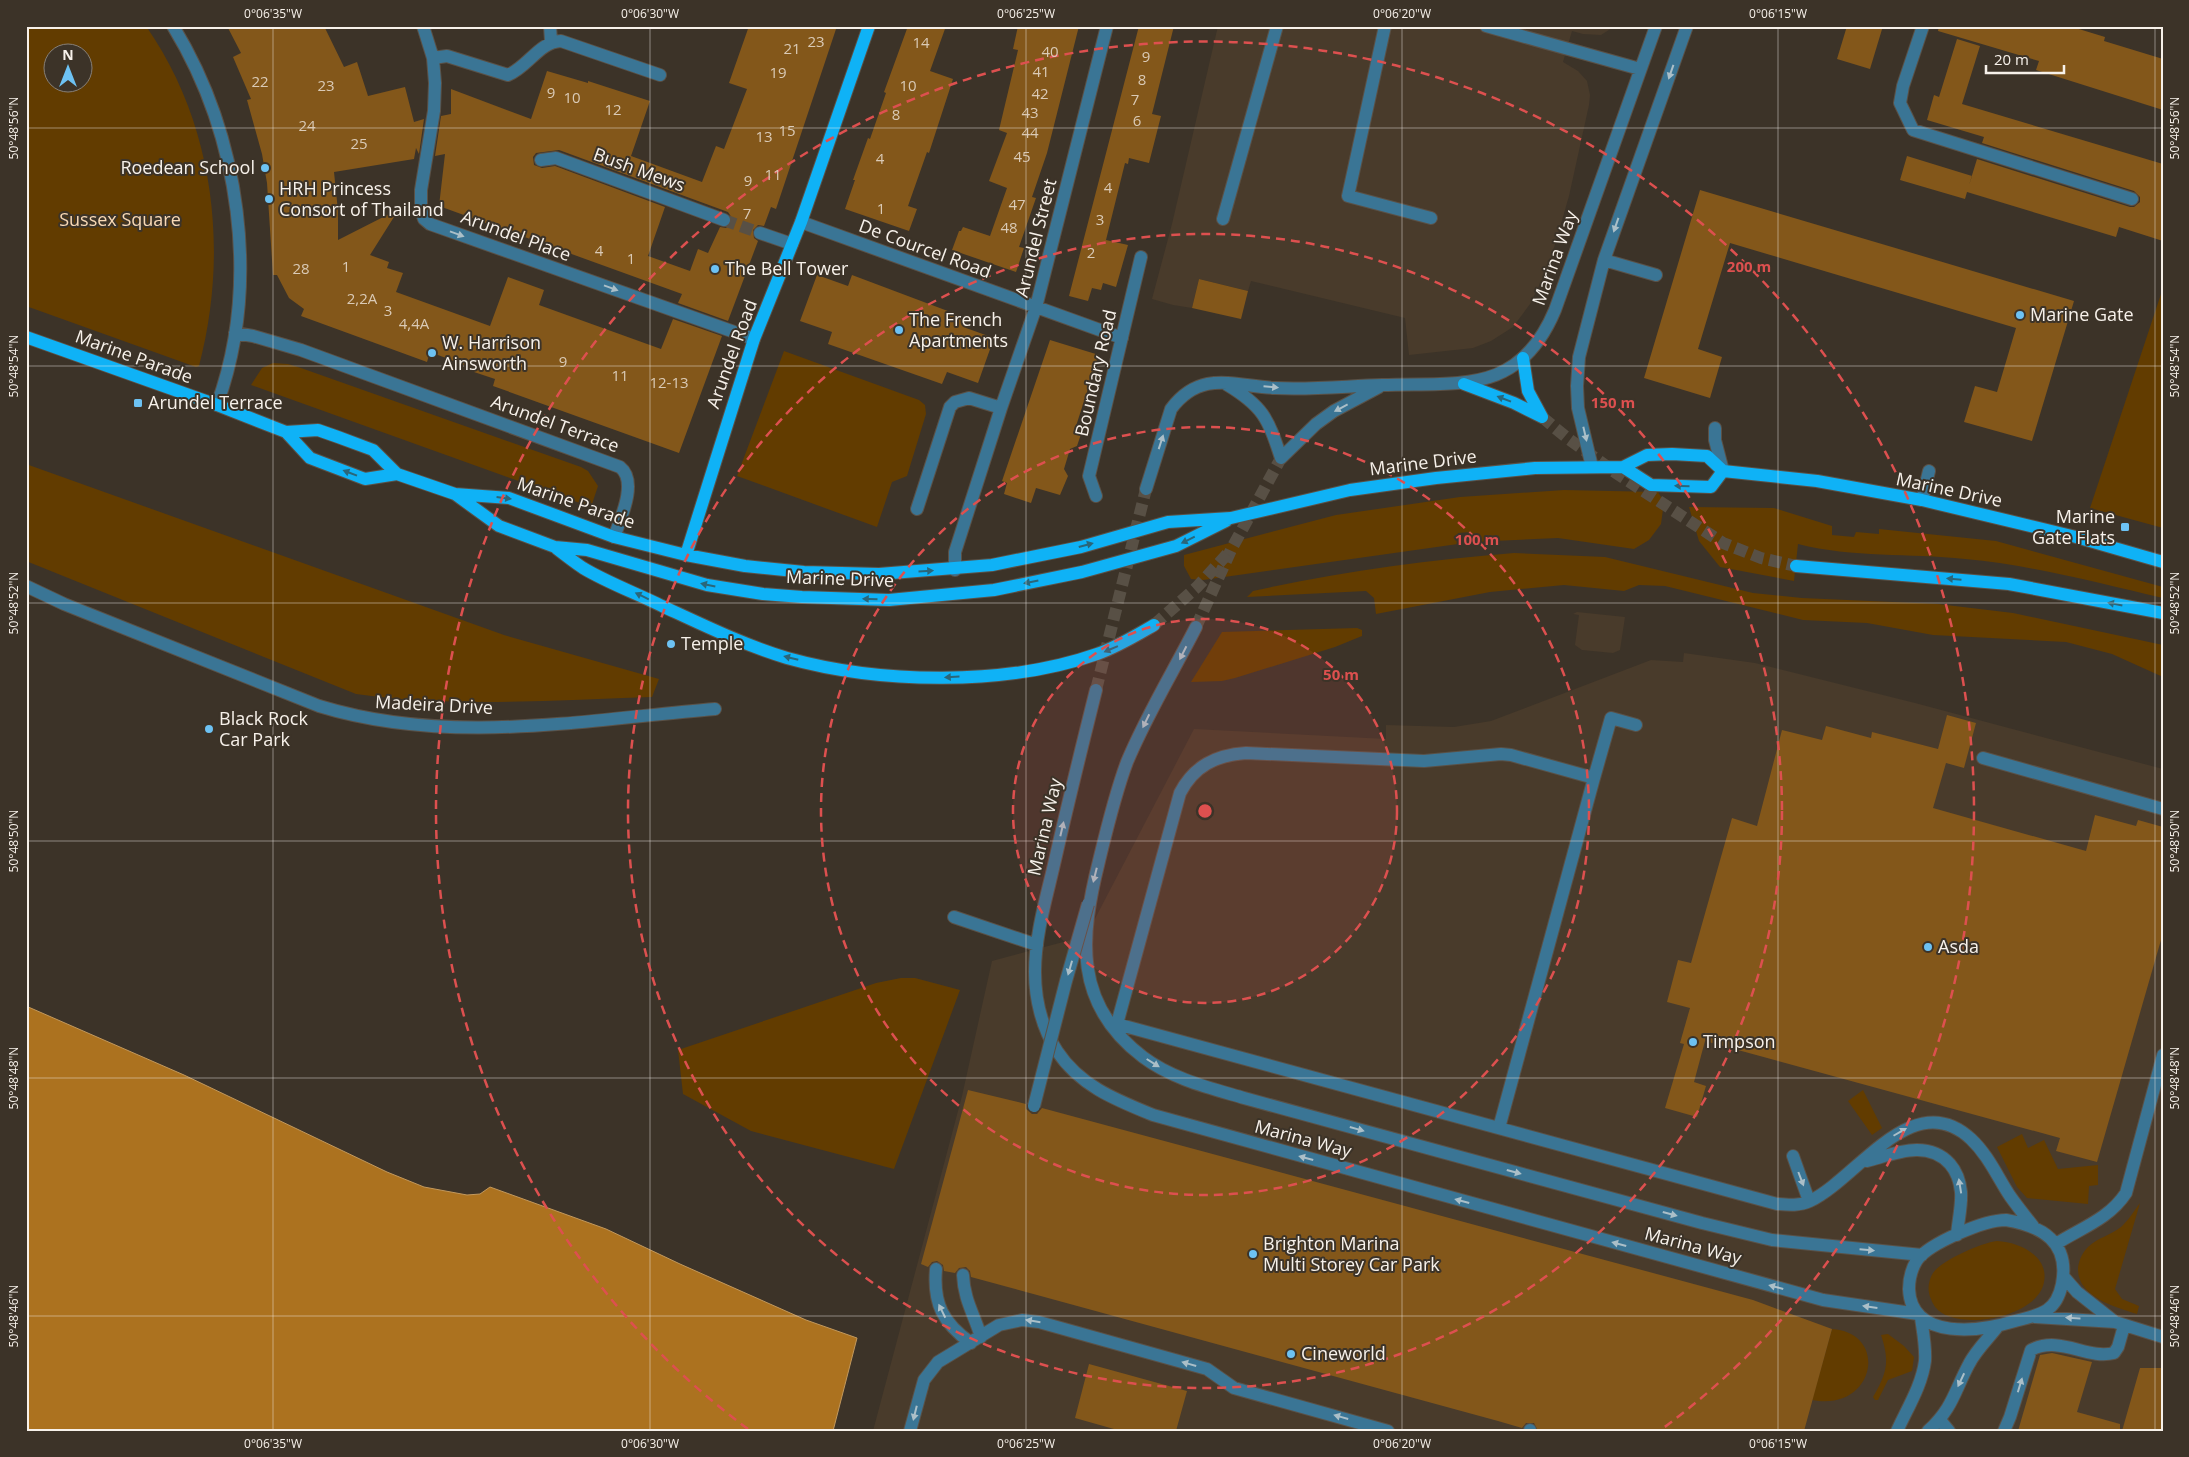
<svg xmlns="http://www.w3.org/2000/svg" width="2189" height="1457" font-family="'Open Sans',sans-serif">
<rect width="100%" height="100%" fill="#3c3328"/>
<path fill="#493b2b" d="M1218,26H1615L1601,35L1583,34L1572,31L1563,62L1578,71L1587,81L1590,95L1589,105L1569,196L1549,265L1530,304L1513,327L1491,341L1473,348L1409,355L1405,318L1251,281L1248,291L1199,279L1192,308L1173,305L1152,299L1172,224Z
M1577,612L1625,617L1620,650L1613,653L1582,650L1575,645L1579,615L1573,614Z
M1684,653L1755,663L1915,703L2163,769V1431H873L962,1096L992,961L1086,936L1194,729L1386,739V725L1454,727L1491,721L1651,660L1683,662Z"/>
<path fill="#623c00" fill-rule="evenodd" d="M26,26H146C215,125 229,252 199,366L196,367L26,306ZM52,52H82V82H52Z
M2163,288V528L2090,508Z
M784,351L919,400L925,405L926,414L907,476L892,482L877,527L737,476Z
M273,363L288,364L301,368L581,467L588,471L598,486L591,507L251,385L262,368Z
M26,464L504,635L659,679L652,697C554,700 453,708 356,694L26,561Z
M1564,490L1658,492L1664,502L1661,524L1649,540L1634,549L1558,538L1473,542L1471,532L1458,533V544L1203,580L1191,579L1184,566V555L1336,515L1460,497Z
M1689,507L1774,508L1832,526V535L1854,537L1856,532L1879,534V529L1996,541L2163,587V598C2098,583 2032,565 1965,559C1909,553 1853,558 1798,544L1794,581L1720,567L1699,541Z
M1514,553L1605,557L1753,593L1802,598L1938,604L2013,613L2163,645V677L2112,654L2066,642L1933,635L1867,623L1803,620L1665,586L1639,585L1624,591L1564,585L1490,592L1376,614L1374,598L1366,591L1247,597L1253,591C1339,572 1426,560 1514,553Z
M1357,628L1362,630V636L1335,647L1235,678L1222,681L1191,682L1222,632Z
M901,978H915L960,990L894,1169L751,1131L683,1094L678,1050L876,983Z
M1863,1090L1882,1128L1872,1135L1848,1101Z
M2022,1134L2028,1148L2044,1140L2058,1169L2098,1165V1185L2089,1186L2088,1204L2027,1198L2017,1187L1997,1147Z
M2140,1203L2115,1289L2122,1299L2139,1306L2137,1314C2115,1307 2077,1297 2078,1268C2079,1260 2082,1253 2088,1247C2097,1238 2111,1235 2121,1227C2128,1221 2134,1211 2140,1203Z
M1997,1241C2021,1242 2052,1258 2043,1286C2033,1316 1968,1329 1942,1313C1937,1310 1933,1305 1931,1299C1927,1291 1928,1281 1933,1273C1942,1260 1981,1243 1997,1241Z
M1832,1329C1890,1333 1875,1412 1812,1400Z
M1888,1334L1904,1346L1914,1357L1912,1371L1888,1380L1878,1400H1875L1873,1397C1887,1373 1890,1362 1881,1335Z"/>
<path fill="#ac721f" stroke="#c2985c" d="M26,1006L184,1075L387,1172L424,1187L467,1195L480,1194L490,1187L606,1229L680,1264L806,1320L857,1338L833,1431H26Z"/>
<path fill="#83571a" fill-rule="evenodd" d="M227,26H324L344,67L357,62L368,96L405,87L414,122L424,119L419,154L416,148L414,159L334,172L338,211V240L399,209L370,255L389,262L387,268L403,273L396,292L490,326L508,277L544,290L539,305L661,349L673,319L722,336L679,453L493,386L495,379L474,372L475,369L430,352L427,362L301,316L304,309L289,298L277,275H273L267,183L262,154L247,100L251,99L233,57L241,53Z
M749,26H837L776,209L771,207L764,226L758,225L753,230L754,238L758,241L728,321L678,303L682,294L439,206L445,154L435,156L441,116L451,114V89L531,119L547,71L588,83V81L650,101L631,156L702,182L716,146L724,149L747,89L729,83ZM559,150L728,212L732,218L731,223L726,228L720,227L708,253L698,249L690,271L648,256L665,207L555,166L542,168L534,165L533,157L536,153Z
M908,26H946L930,71L953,79L929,153L927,152L908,206L917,209L909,231L845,209L855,180H853L868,138L870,139L886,93L884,92Z
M1018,26H1079L1047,153L1032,197L1036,198L1019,247L1024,248L1016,272L952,250L959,231H961L963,227L990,236L1007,188L989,181L1007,133L999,130L1018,50L1013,49Z
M1139,26H1174L1152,114L1161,116L1149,163L1129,158L1128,164L1125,163L1106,240L1128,245L1116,287L1103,283L1101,290L1092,288L1088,301L1069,296Z
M1847,26H1883L1870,69L1837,59Z
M1939,26H2069L2105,37L2104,41L2163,59V110L2036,70L2039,61L1938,31Z
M1957,39L1980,46L1962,104L2163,164V241L2119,227L2116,237L1967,192L1965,199L1900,180L1907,156L1972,176L1969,185L1977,159L2130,207H2134L2140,202V197L2134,191L1982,143L1984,137L1927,120L1934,95L1939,97Z
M1700,190L2074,301L2032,441L1964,422L1975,386L1997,392L2016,328L1730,243L1698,349L1722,357L1710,398L1644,378Z
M817,275L848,286L852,275L969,319L966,328L994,338L978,383L947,372L942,384L828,344L832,332L800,321Z
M1199,279L1248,291L1241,319L1192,308Z
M1050,340L1099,355L1076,426L1082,431L1077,446L1070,449L1064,469L1068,476L1060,495L1036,488L1031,503L1004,494L1007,483L1002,481Z
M1947,715L1976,723L1964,768L1946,763L1933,808L2086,851L2095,815L2136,826L2138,820L2163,827V933L2097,1162L2056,1151L2060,1138L1705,1041L1694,1082L1706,1086L1697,1117L1665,1108L1684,1044L1680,1043L1690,1008L1667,1002L1678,960L1691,963L1732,818L1757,826L1782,730L1822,740L1826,726L1871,738L1872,732L1938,749Z
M968,1090L1026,1104V1109L1032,1114H1037L1042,1108L1753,1300L1832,1329L1804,1431H1538L1534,1423H1526L1522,1428L1498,1421L971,1277L970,1271L966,1267L959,1268L955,1273L944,1271L943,1265L937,1261L932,1262L928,1267L921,1264Z
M2052,1353L2092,1362L2077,1412L2120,1424V1431H2018L2040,1355Z
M1089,1364L1187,1391L1176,1431H1121L1075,1418Z
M2140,1368H2163V1431H2122Z"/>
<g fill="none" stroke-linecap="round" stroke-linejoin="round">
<path stroke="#585045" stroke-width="12" stroke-dasharray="12 6" stroke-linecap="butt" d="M724,220L760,233
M1196,627L1231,550L1281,458
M1096,690L1146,489"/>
<path stroke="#585045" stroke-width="12" stroke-dasharray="12 6" stroke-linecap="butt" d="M1542,417L1566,437L1616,473L1723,543L1761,558L1796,566
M1154,625L1197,587L1231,550"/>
<defs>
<path id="minor" d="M173,26C240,136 261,283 217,405
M423,26L433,58L435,83L434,111L421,190V210L424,219L430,224L754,339
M550,26L551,41
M1385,26L1348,196L1431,218
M1486,26L1640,69
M1923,26L1903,86L1900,103L1913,130L2132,199
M433,58L447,56L508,75C528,67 539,42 561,41L660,75
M541,160L556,158L724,220
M1223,219L1277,26
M801,222L1122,338
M760,233L792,244
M1604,260L1656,275
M235,333L253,336L301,350L620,467C638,481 621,518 614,537
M1226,384C1263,406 1268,418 1281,458L1316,424L1334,411L1379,387
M1715,428V440L1723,471
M1592,467L1578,408L1577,386L1579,357L1604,260L1687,26
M1146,489L1171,409C1201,369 1234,386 1275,388C1311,390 1347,386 1382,385C1459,382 1519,396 1555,310L1656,26
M1096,496L1089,476L1141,257
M1922,500L1929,471
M917,509L950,407L955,402L969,398L1001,408
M955,570V552L1001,408L1036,307L1107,26
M26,586L64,604L319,706C449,746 583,720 715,709
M1196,627C1173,672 1146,716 1127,762C1115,794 1107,828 1099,861C1080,937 1073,1004 1143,1057C1172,1079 1210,1088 1244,1098L1702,1223L1772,1240L1922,1255
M1096,690C1082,746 1068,803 1055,860C1047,896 1035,934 1035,972C1035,999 1042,1028 1057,1051C1080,1086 1116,1100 1153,1115L1823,1300L1918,1314
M1983,758L2163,809
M1594,778L1611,718L1636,725
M954,917L1037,945
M1499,1128L1594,778L1511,755L1501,754L1424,761L1246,753C1216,755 1194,766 1180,793L1117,1024L1777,1204C1789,1205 1799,1206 1810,1201C1858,1178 1913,1085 1971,1139C1988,1155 1997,1176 2010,1196C2017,1206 2025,1216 2033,1226
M1793,1156L1809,1201
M1867,1161C1894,1154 1927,1139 1950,1164C1957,1172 1960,1182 1961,1192C1962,1206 1958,1221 1957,1235
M2006,1220C2042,1226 2070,1242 2062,1284C2060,1294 2056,1304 2047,1310C2038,1316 2026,1318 2015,1321C1982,1331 1911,1342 1909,1289C1909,1279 1912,1268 1917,1260C1930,1243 1984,1220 2006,1220Z
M2056,1244C2081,1228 2109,1219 2126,1193L2163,1055
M936,1269C933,1304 943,1323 971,1343
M963,1275C964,1300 974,1314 981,1337
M2063,1276L2077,1292L2115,1322L2163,1337
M2035,1317L2115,1322
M1940,1420L1949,1431
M910,1431L924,1380L938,1362L999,1325L1022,1320L1039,1322L1207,1369L1234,1388L1388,1431
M1530,1431V1430
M1897,1431C1907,1409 1922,1385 1925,1361C1926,1347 1923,1332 1921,1318
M1928,1431C1953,1408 1954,1392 1969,1364C1976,1350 1989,1338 1998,1326
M2004,1431L2010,1417L2031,1350C2060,1335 2087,1360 2114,1353L2118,1347L2124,1326"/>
<path id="major" d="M26,337L217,405L286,432L318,430L338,437L373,450L397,474L455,494L509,498L614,537L686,555L745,566L804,572L879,574L992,565L1081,547L1168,522L1231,518L1350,490L1436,478L1535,468L1623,467L1647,455L1672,454L1707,456L1723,471L1817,481L1922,500L2076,537L2163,562
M1523,358L1528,391L1542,417
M1464,384L1514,403L1542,417
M286,432L310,458L365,479L397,474
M1623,467L1651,485L1711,487L1723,471
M455,494L499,526L555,547L587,550L707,585L763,594L802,597L889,600L994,590L1082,572L1176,546L1226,521
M556,548C565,555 574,562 583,568C608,583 636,593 662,606C703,625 744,645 787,658C880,684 1006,686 1097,654C1117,647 1135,636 1154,625
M686,555L754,339L801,222L869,26
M1796,566L2009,584L2163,613"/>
</defs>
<use href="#minor" stroke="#5a5147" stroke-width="14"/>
<use href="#major" stroke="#5a5147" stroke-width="14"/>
<use href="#minor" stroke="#3a7595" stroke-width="12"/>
<use href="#major" stroke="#0fb2f6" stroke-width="12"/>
<defs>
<path id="minor-bridge" d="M1034,1106L1066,981L1088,904"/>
</defs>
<use href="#minor-bridge" stroke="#5a5147" stroke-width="14" stroke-linecap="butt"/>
<use href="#minor-bridge" stroke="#3a7595" stroke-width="12"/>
</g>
<defs><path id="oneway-solid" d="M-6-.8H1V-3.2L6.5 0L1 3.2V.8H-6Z" transform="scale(1.25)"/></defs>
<g fill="#abbfc8">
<use href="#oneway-solid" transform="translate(1671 72) rotate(109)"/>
<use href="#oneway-solid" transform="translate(1616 225) rotate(109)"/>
<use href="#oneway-solid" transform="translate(457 234) rotate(20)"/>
<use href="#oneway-solid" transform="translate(611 288) rotate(20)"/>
<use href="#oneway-solid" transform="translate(1271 387) rotate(5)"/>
<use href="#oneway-solid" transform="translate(1341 408) rotate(152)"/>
<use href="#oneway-solid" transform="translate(1585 434) rotate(77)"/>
<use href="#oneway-solid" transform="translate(1161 442) rotate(-72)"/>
<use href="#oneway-solid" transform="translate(1183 653) rotate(117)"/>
<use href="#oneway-solid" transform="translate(1146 721) rotate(116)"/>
<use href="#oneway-solid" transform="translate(1062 829) rotate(-77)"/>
<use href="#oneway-solid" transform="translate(1095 875) rotate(104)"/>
<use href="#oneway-solid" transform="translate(1070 968) rotate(106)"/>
<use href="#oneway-solid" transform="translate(1153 1063) rotate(32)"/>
<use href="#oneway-solid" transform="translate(1357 1129) rotate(16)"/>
<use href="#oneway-solid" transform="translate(1900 1132) rotate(-30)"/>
<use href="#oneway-solid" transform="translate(1306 1158) rotate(-165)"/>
<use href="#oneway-solid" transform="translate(1514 1172) rotate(15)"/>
<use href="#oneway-solid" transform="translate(1801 1179) rotate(69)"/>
<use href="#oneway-solid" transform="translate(1960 1186) rotate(-99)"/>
<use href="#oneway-solid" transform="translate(1462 1201) rotate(-165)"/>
<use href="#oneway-solid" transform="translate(1670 1214) rotate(15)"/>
<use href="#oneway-solid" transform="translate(1619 1244) rotate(-165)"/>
<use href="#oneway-solid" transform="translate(1867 1250) rotate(5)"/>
<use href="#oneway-solid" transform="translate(1776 1287) rotate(-165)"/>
<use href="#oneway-solid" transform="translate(1870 1307) rotate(-172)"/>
<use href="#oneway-solid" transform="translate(942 1311) rotate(-116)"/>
<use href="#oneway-solid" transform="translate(2073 1318) rotate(-176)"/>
<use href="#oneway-solid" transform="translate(1033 1321) rotate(-171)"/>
<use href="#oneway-solid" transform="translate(1189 1364) rotate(-164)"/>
<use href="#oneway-solid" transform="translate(1961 1380) rotate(115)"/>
<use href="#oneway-solid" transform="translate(2020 1385) rotate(-73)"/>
<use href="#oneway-solid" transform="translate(915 1413) rotate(104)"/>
<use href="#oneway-solid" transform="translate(1341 1417) rotate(-164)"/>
</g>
<g fill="#2a667a">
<use href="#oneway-solid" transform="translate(1504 399) rotate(-159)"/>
<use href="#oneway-solid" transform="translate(350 473) rotate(-159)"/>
<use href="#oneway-solid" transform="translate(1682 486) rotate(-179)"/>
<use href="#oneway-solid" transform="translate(504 498) rotate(7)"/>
<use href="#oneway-solid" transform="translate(1188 540) rotate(154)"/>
<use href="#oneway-solid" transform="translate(1086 545) rotate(-15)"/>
<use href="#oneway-solid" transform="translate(926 571) rotate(-3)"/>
<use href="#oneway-solid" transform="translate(1954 579) rotate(-175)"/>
<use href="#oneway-solid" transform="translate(1031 582) rotate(169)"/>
<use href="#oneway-solid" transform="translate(708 585) rotate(-168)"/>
<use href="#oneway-solid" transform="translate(642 596) rotate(-154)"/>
<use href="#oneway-solid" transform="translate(870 599) rotate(-178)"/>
<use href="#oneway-solid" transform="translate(2115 604) rotate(-169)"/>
<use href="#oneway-solid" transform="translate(1111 649) rotate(157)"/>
<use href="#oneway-solid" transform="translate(791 658) rotate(-166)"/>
<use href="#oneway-solid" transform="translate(952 677) rotate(177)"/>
</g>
<path fill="none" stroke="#f7f1ea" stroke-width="1" stroke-opacity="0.45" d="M273,26V1431M650,26V1431M1026,26V1431M1402,26V1431M1778,26V1431M2155,26V1431M26,128H2163M26,366H2163M26,603H2163M26,841H2163M26,1078H2163M26,1316H2163"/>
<circle cx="1205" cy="811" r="192" fill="#dd504f" fill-opacity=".12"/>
<g fill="none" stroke="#dd504f" stroke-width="2.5" stroke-dasharray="9 6">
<circle cx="1205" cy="811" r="192"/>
<circle cx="1205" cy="811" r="384"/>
<circle cx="1205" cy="811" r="577"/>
<path d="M748 1429A769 769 0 1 1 1662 1429"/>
</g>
<g fill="#6dc2f3" stroke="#3c3328" stroke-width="2">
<circle cx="265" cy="168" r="5"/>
<circle cx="269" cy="199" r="5"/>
<circle cx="715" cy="269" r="5"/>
<circle cx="2020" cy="315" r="5"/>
<circle cx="899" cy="330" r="5"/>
<circle cx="432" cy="353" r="5"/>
<rect x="133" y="398" width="10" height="10" rx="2.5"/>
<rect x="2120" y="522" width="10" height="10" rx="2.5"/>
<circle cx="671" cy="644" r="5"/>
<circle cx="209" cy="729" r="5"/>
<circle cx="1928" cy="947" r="5"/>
<circle cx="1693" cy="1042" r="5"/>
<circle cx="1253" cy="1254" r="5"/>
<circle cx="1291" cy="1354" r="5"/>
</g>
<g text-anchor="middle" stroke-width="4" stroke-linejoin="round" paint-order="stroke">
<g font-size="15" fill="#dacab6">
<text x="816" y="47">23</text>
<text x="921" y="48">14</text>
<text x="792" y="54">21</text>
<text x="1050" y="57">40</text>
<text x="1146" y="62">9</text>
<text x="1041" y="77">41</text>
<text x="778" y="78">19</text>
<text x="1142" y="85">8</text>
<text x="260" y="87">22</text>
<text x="326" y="91">23</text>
<text x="908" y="91">10</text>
<text x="551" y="98">9</text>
<text x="1040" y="99">42</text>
<text x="572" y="103">10</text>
<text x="1135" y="105">7</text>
<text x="613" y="115">12</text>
<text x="1030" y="118">43</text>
<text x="896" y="120">8</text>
<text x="1137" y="126">6</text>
<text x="307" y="131">24</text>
<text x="787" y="136">15</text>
<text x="1030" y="138">44</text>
<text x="764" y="142">13</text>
<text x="359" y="149">25</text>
<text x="1022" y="162">45</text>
<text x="880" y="164">4</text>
<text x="773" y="180">11</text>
<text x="748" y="186">9</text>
<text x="1108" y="193">4</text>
<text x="1017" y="210">47</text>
<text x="881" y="214">1</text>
<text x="747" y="219">7</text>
<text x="1100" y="225">3</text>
<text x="1009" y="233">48</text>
<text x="599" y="256">4</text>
<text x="1091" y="258">2</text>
<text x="631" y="264">1</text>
<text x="346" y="272">1</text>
<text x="301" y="274">28</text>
<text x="362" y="304">2,2A</text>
<text x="388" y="316">3</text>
<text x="414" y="329">4,4A</text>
<text x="563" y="367">9</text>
<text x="620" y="381">11</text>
<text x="669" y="388">12-13</text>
</g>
<g font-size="18" fill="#f7f1ea" stroke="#3c3328" text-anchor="start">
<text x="255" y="174" text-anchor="end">Roedean School</text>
<text x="279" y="195">HRH Princess<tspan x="279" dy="21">Consort of Thailand</tspan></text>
<text x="725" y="275">The Bell Tower</text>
<text x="2030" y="321">Marine Gate</text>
<text x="909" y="326">The French<tspan x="909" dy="21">Apartments</tspan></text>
<text x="442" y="349">W. Harrison<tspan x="442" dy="21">Ainsworth</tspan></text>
<text x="148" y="409">Arundel Terrace</text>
<text x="2115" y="523" text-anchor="end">Marine<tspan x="2115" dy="21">Gate Flats</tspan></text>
<text x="681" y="650">Temple</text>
<text x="219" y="725">Black Rock<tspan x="219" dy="21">Car Park</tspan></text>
<text x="1938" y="953">Asda</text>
<text x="1703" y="1048">Timpson</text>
<text x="1263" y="1250">Brighton Marina<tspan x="1263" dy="21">Multi Storey Car Park</tspan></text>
<text x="1301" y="1360">Cineworld</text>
</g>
<g font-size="18" fill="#f7f1ea" stroke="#3c3328">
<text transform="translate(639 170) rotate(20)" y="6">Bush Mews</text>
<text transform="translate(516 236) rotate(20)" y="6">Arundel Place</text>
<text transform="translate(1036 238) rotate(-76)" y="6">Arundel Street</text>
<text transform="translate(925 249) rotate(20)" y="6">De Courcel Road</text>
<text transform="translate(1555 258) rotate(-70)" y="6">Marina Way</text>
<text transform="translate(732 354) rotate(-70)" y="6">Arundel Road</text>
<text transform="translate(134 357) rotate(20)" y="6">Marine Parade</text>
<text transform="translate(1096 373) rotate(-77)" y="6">Boundary Road</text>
<text transform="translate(555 424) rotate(20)" y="6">Arundel Terrace</text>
<text transform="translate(1423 463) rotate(-7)" y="6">Marine Drive</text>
<text transform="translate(1949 490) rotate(12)" y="6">Marine Drive</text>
<text transform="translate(576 503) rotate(19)" y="6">Marine Parade</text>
<text transform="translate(840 579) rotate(2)" y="6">Marine Drive</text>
<text transform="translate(434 705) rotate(3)" y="6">Madeira Drive</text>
<text transform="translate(1045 827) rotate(-77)" y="6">Marina Way</text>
<text transform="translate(1303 1139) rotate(15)" y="6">Marina Way</text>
<text transform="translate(1693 1246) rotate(15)" y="6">Marina Way</text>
</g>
<g font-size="18" fill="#f9d9b5" stroke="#3c3328">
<text x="120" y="226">Sussex Square</text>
</g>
</g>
<circle cx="1205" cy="811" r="8" fill="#dd504f" stroke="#3c3328" stroke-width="2.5"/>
<g font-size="15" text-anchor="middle" font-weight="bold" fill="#dd504f" stroke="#3c3328" stroke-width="4" stroke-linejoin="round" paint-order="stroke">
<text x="1749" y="272">200 m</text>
<text x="1613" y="408">150 m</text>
<text x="1477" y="545">100 m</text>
<text x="1341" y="680">50 m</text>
</g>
<rect width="2189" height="1457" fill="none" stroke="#3c3328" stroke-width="55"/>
<g transform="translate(68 68)"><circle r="24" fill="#3c3328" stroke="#877f76"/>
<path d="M0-4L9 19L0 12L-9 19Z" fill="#6dc2f3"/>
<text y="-8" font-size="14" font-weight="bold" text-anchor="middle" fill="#f7f1ea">N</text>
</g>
<path d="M1986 65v8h78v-8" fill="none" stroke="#f7f1ea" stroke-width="2.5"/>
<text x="1994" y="65" font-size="15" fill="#f7f1ea" stroke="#3c3328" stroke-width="4" paint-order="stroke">20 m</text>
<rect x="28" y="28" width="2134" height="1402" fill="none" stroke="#f7f1ea" stroke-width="2"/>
<g font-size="12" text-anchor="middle" fill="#f7f1ea">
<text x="273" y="18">0°06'35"W</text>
<text x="650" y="18">0°06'30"W</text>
<text x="1026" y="18">0°06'25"W</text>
<text x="1402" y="18">0°06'20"W</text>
<text x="1778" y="18">0°06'15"W</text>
<text transform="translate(14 128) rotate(-90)" y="4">50°48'56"N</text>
<text transform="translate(2175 128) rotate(-90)" y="4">50°48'56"N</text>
<text transform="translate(14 366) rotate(-90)" y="4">50°48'54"N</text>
<text transform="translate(2175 366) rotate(-90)" y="4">50°48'54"N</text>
<text transform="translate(14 603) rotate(-90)" y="4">50°48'52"N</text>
<text transform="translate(2175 603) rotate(-90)" y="4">50°48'52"N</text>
<text transform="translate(14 841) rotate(-90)" y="4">50°48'50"N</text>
<text transform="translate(2175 841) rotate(-90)" y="4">50°48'50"N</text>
<text transform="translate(14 1078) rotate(-90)" y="4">50°48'48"N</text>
<text transform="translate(2175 1078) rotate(-90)" y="4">50°48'48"N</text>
<text transform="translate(14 1316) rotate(-90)" y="4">50°48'46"N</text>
<text transform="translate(2175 1316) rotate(-90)" y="4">50°48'46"N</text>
<text x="273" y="1448">0°06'35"W</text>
<text x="650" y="1448">0°06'30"W</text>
<text x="1026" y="1448">0°06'25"W</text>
<text x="1402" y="1448">0°06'20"W</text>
<text x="1778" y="1448">0°06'15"W</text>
</g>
</svg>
